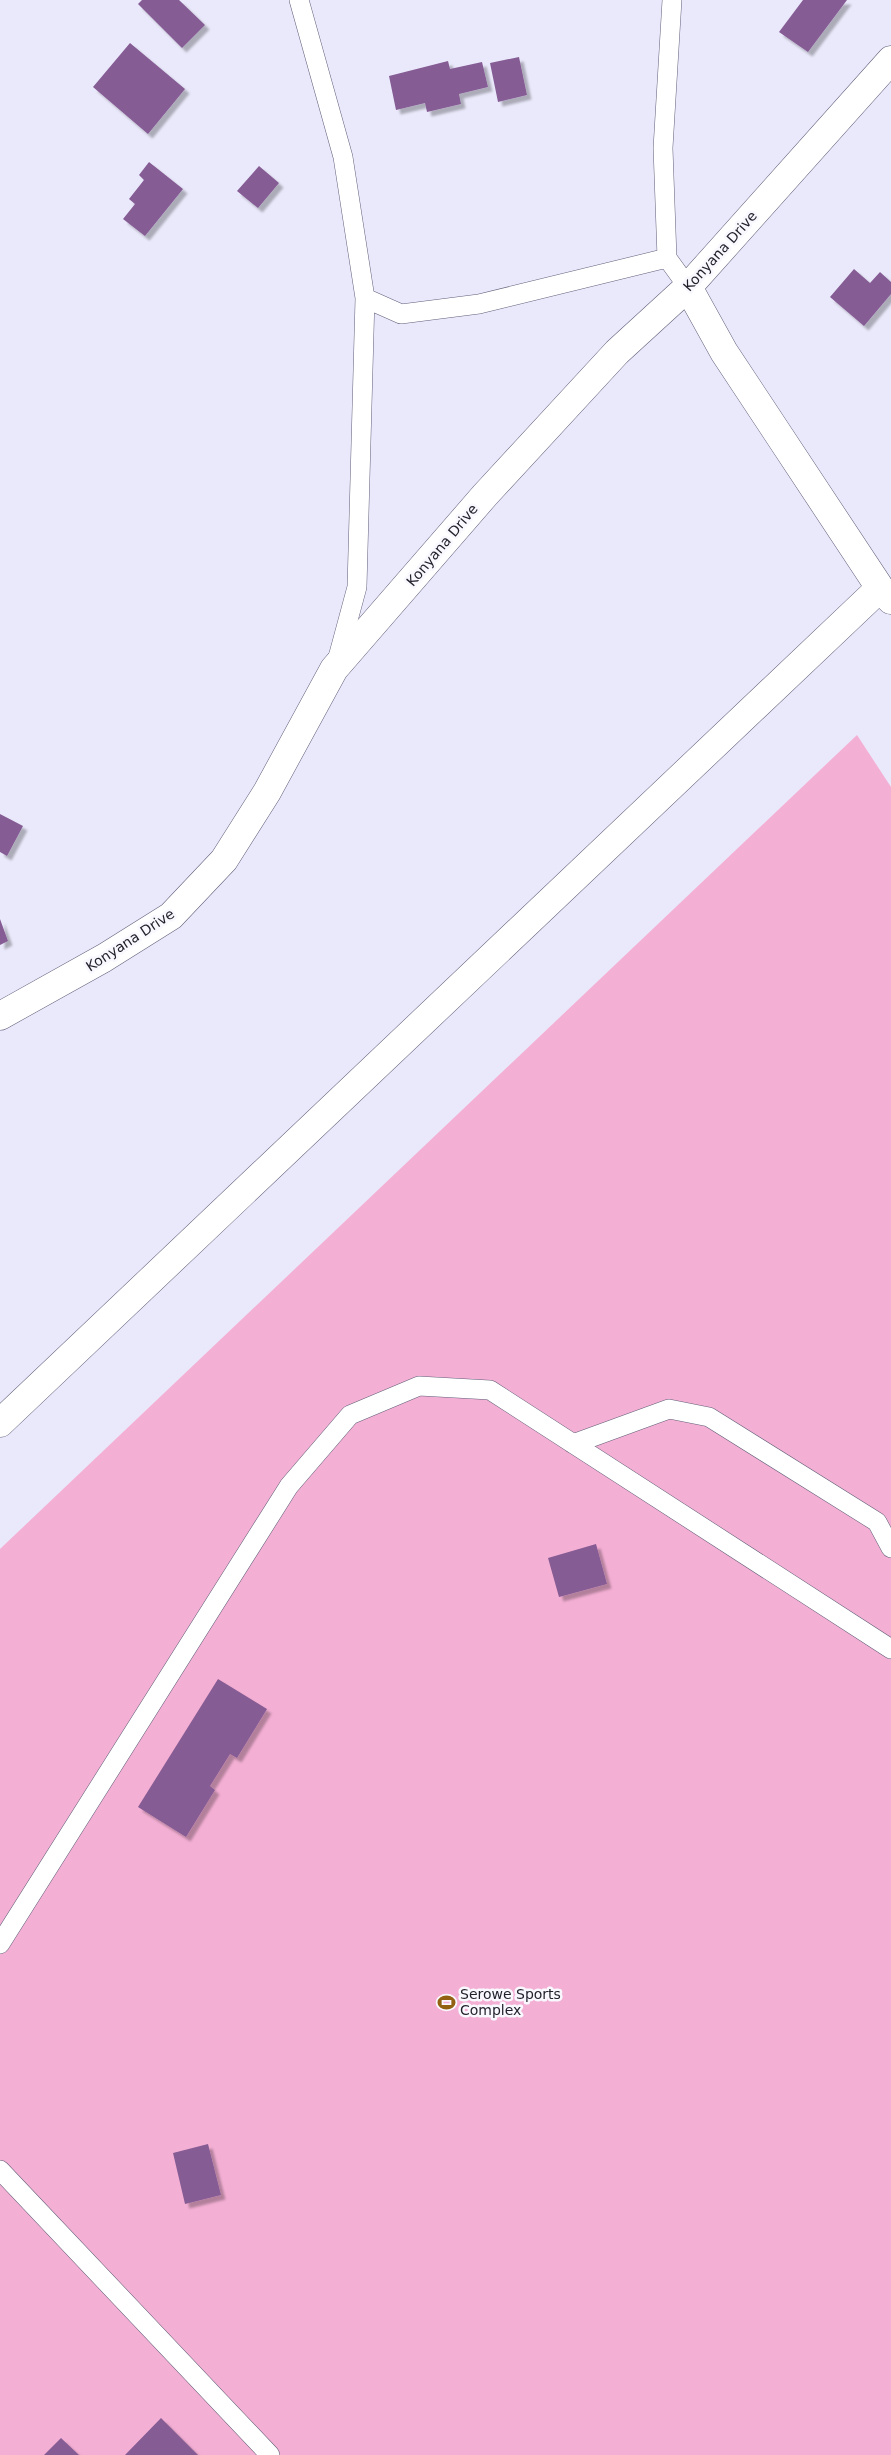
<svg xmlns="http://www.w3.org/2000/svg" width="891" height="2455" font-family="'DejaVu Sans',sans-serif">
<defs>
<filter id="shadow"><feDropShadow dx="4.5" dy="4.5" stdDeviation="1" flood-color="#0004"/></filter>
</defs>
<rect width="100%" height="100%" fill="#eae9fb"/>
<path fill="#f4afd4" d="M857,735L891,787V2455H0V1549Z"/>
<path fill="#855c94" filter="url(#shadow)" d="M142,0H179L205,25L182,48L138,4Z
M803,0H847L808,52L779,32Z
M130,43L185,89L148,134L93,87Z
M519,57L527,95L498,102L490,63Z
M448,61L450,69L482,62L488,87L459,94L461,104L427,112L425,103L396,110L389,76Z
M149,162L183,189L145,236L123,219L135,204L129,199L144,180L139,175Z
M259,166L279,183L258,208L237,191Z
M854,269L870,283L880,272L891,282V294L864,326L830,297Z
M0,814L23,826L7,856L0,852Z
M0,919L8,941L0,945Z
M596,1544L607,1584L559,1597L548,1558Z
M218,1679L267,1709L237,1758L230,1754L210,1786L215,1790L186,1837L138,1807Z
M208,2144L221,2195L185,2204L173,2153Z
M161,2418L198,2455H125Z
M61,2438L79,2455H44Z"/>
<g fill="none" stroke-linecap="round" stroke-linejoin="round">
<defs>
<path id="service" d="M299,0L343,157L365,298L357,587L337,661
M672,0L663,148L667,258L688,287
M365,298L401,314L479,304L667,258
M573,1444L669,1409L709,1417L877,1522L891,1548
M0,1944L289,1486L350,1415L419,1386L490,1390L891,1649
M0,2170L270,2455"/>
<path id="minor" d="M688,287L724,352L880,588L891,600
M0,1016L104,958L171,916L224,860L267,792L334,669L485,495L617,352L688,287L891,60
M0,1423L880,588"/>
</defs>
<use href="#service" stroke="#615f79" stroke-width="20"/>
<use href="#minor" stroke="#615f79" stroke-width="29"/>
<use href="#service" stroke="#fff" stroke-width="19"/>
<use href="#minor" stroke="#fff" stroke-width="28"/>
</g>
<defs>
<symbol id="stadium-bare" viewBox="-9 -9 18 18"><path d="M0-5a6.5 5 0 1 0 0 10a6.5 5 0 1 0 0-10ZM-3.5-1.8h7v3.6h-7Z" fill="#936112" stroke="#f8f8fe" stroke-width="2.5" paint-order="stroke"/></symbol>
</defs>
<g fill-rule="evenodd">
<use href="#stadium-bare" x="434" y="1990" width="25" height="25"/>
</g>
<g text-anchor="middle" stroke-width="5" stroke-linejoin="round" paint-order="stroke">
<g font-size="14" fill="#201f2a" stroke="#f8f8fe">
<text transform="translate(720 251) rotate(-48)" y="5">Konyana Drive</text>
<text transform="translate(442 545) rotate(-50)" y="5">Konyana Drive</text>
<text transform="translate(130 940) rotate(-33)" y="5">Konyana Drive</text>
</g>
<g font-size="14" fill="#201f2a" stroke="#f8f8fe" text-anchor="start">
<text x="460" y="1999">Serowe Sports<tspan x="460" dy="16">Complex</tspan></text>
</g>
</g>
</svg>
